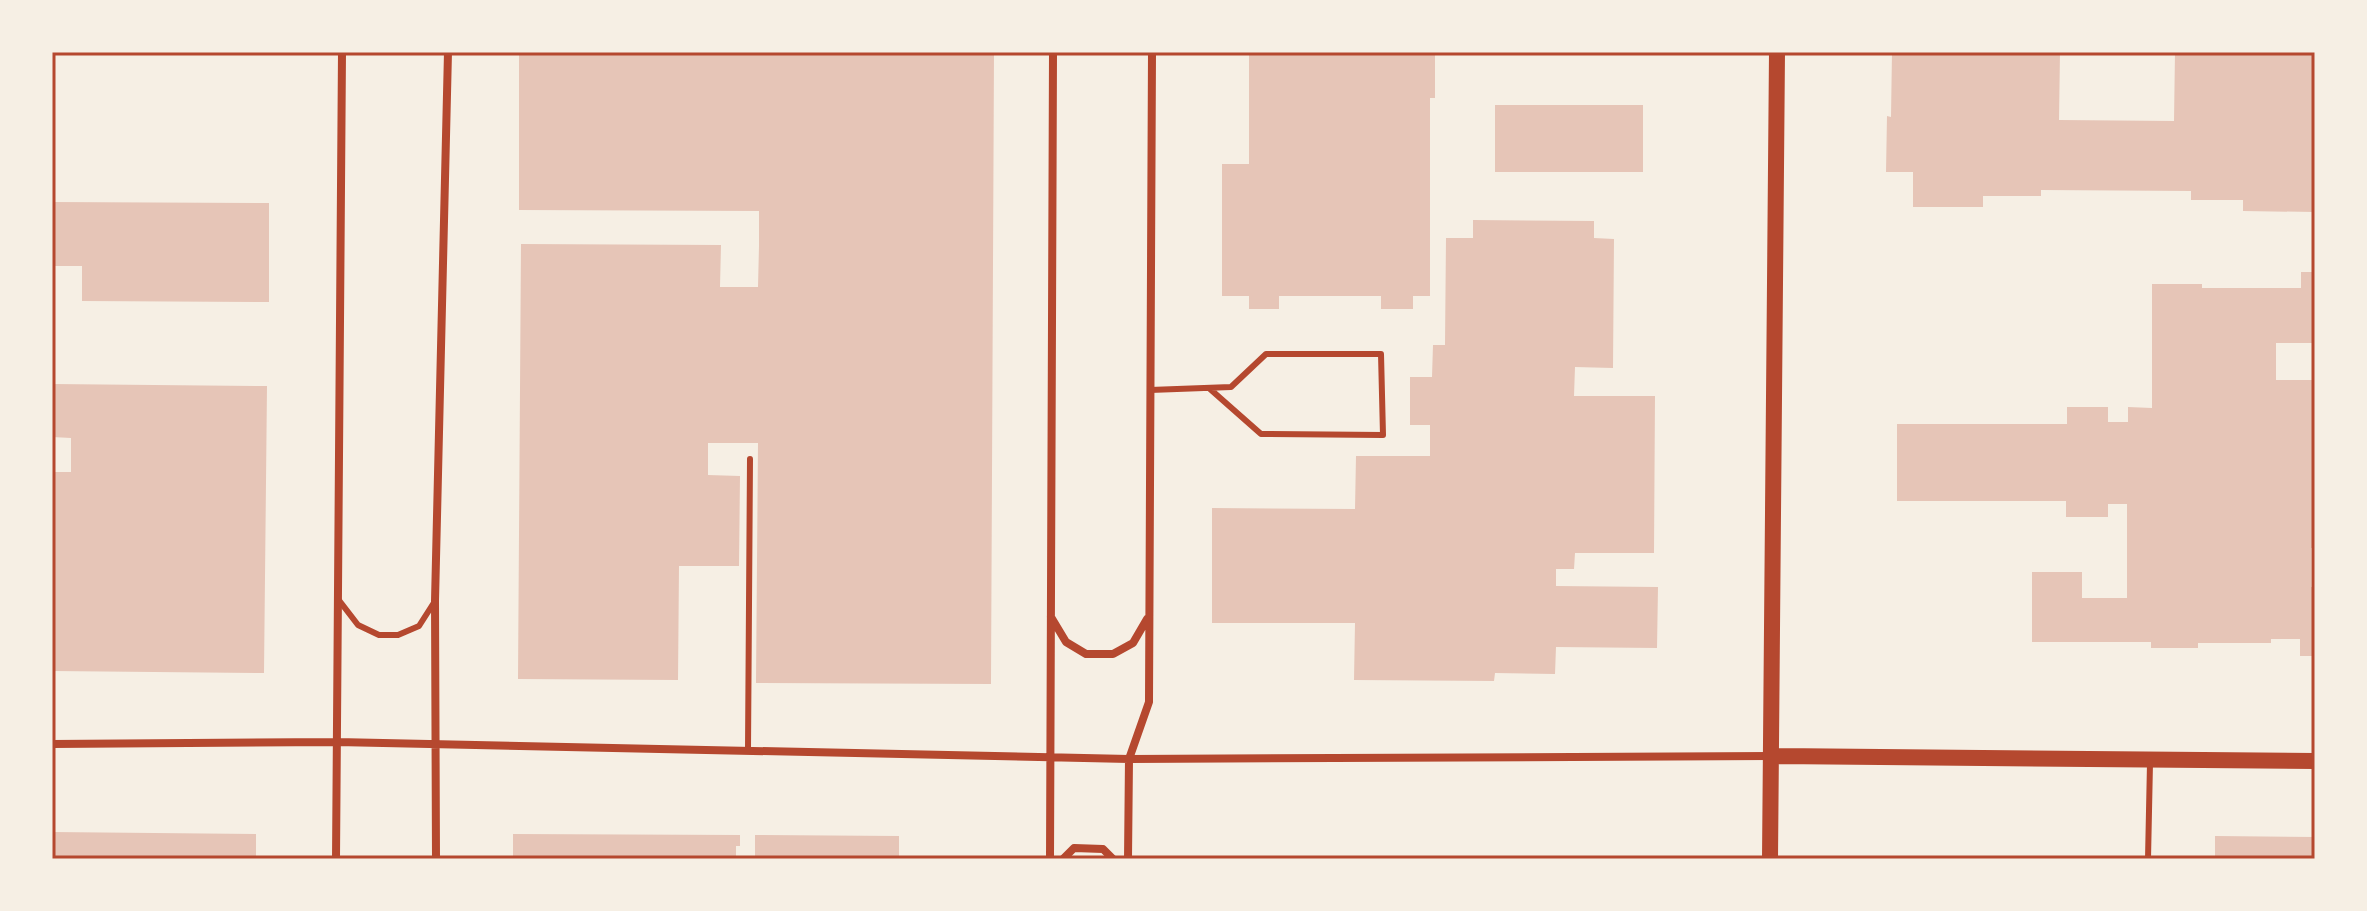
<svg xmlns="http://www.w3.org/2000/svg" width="2367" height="911" font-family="'Exo 2',sans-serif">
<rect width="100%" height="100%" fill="#f6efe4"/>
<path fill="#e6c5b7" d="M519,52H994L991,684L756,683L758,443H708V475L740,476L739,566H679L678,680L518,679L521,244L721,245L720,287H758L759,246V211L519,210Z
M1249,52H1435V98H1430V296H1413V309H1381V296H1279V309H1249V296H1222V164H1249Z
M1892,52H2060L2059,120L2174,121L2175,52H2315V212L2243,211V200H2191V191L2041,190V196H1983V207H1913V172H1886L1887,116L1891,117Z
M1495,105H1643V172H1495Z
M52,202L269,203V302L82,301V266H52Z
M1473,220L1594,221V238L1614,239L1613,368L1575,367L1574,396H1655L1654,553H1575L1574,569H1556V586L1658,587L1657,648L1556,647L1555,674L1495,673L1494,681L1354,680L1355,623H1212V508L1355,509L1356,456H1430V425H1410V377H1432L1433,345H1445L1446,238H1473Z
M2301,272H2315V343H2276V380H2315V548H2311V587H2315V656H2300V639H2271V643H2198V648H2151V642H2032V572H2082V598H2127V504H2108V517H2066V501H1897V424H2067V407H2108V422H2128V407L2152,408V284H2202V288H2301Z
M52,384L267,386L264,673L52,671V472H71V438L52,437Z
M52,832L256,834V859H52Z
M513,834L740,835V846H736V859H513Z
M755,835L899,836V859H755Z
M2215,836L2315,837V859H2215Z"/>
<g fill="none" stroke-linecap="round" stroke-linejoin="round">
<path stroke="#b5482f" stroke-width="6" d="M1150,390L1231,387L1266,354H1381L1383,435L1261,434L1210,389
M338,599L358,625L379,635H398L419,626L435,601
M748,750L750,459
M2148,859L2150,763"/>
<path stroke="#b5482f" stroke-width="8" d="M1051,617L1066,642L1086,654H1113L1133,643L1147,619
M52,744L337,742L1129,759L1770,756
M336,859L342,52
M436,859L435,601L448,52
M1050,859L1053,52
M1063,859L1074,848L1103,849L1113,859
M1128,859L1129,759L1149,702L1152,52"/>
<path stroke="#b5482f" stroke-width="16" d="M1771,756L2315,761
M1770,859L1777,52"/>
</g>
<rect width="2367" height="911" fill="none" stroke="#f6efe4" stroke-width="108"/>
<rect x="54" y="54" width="2259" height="803" fill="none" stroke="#b5482f" stroke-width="3"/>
</svg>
